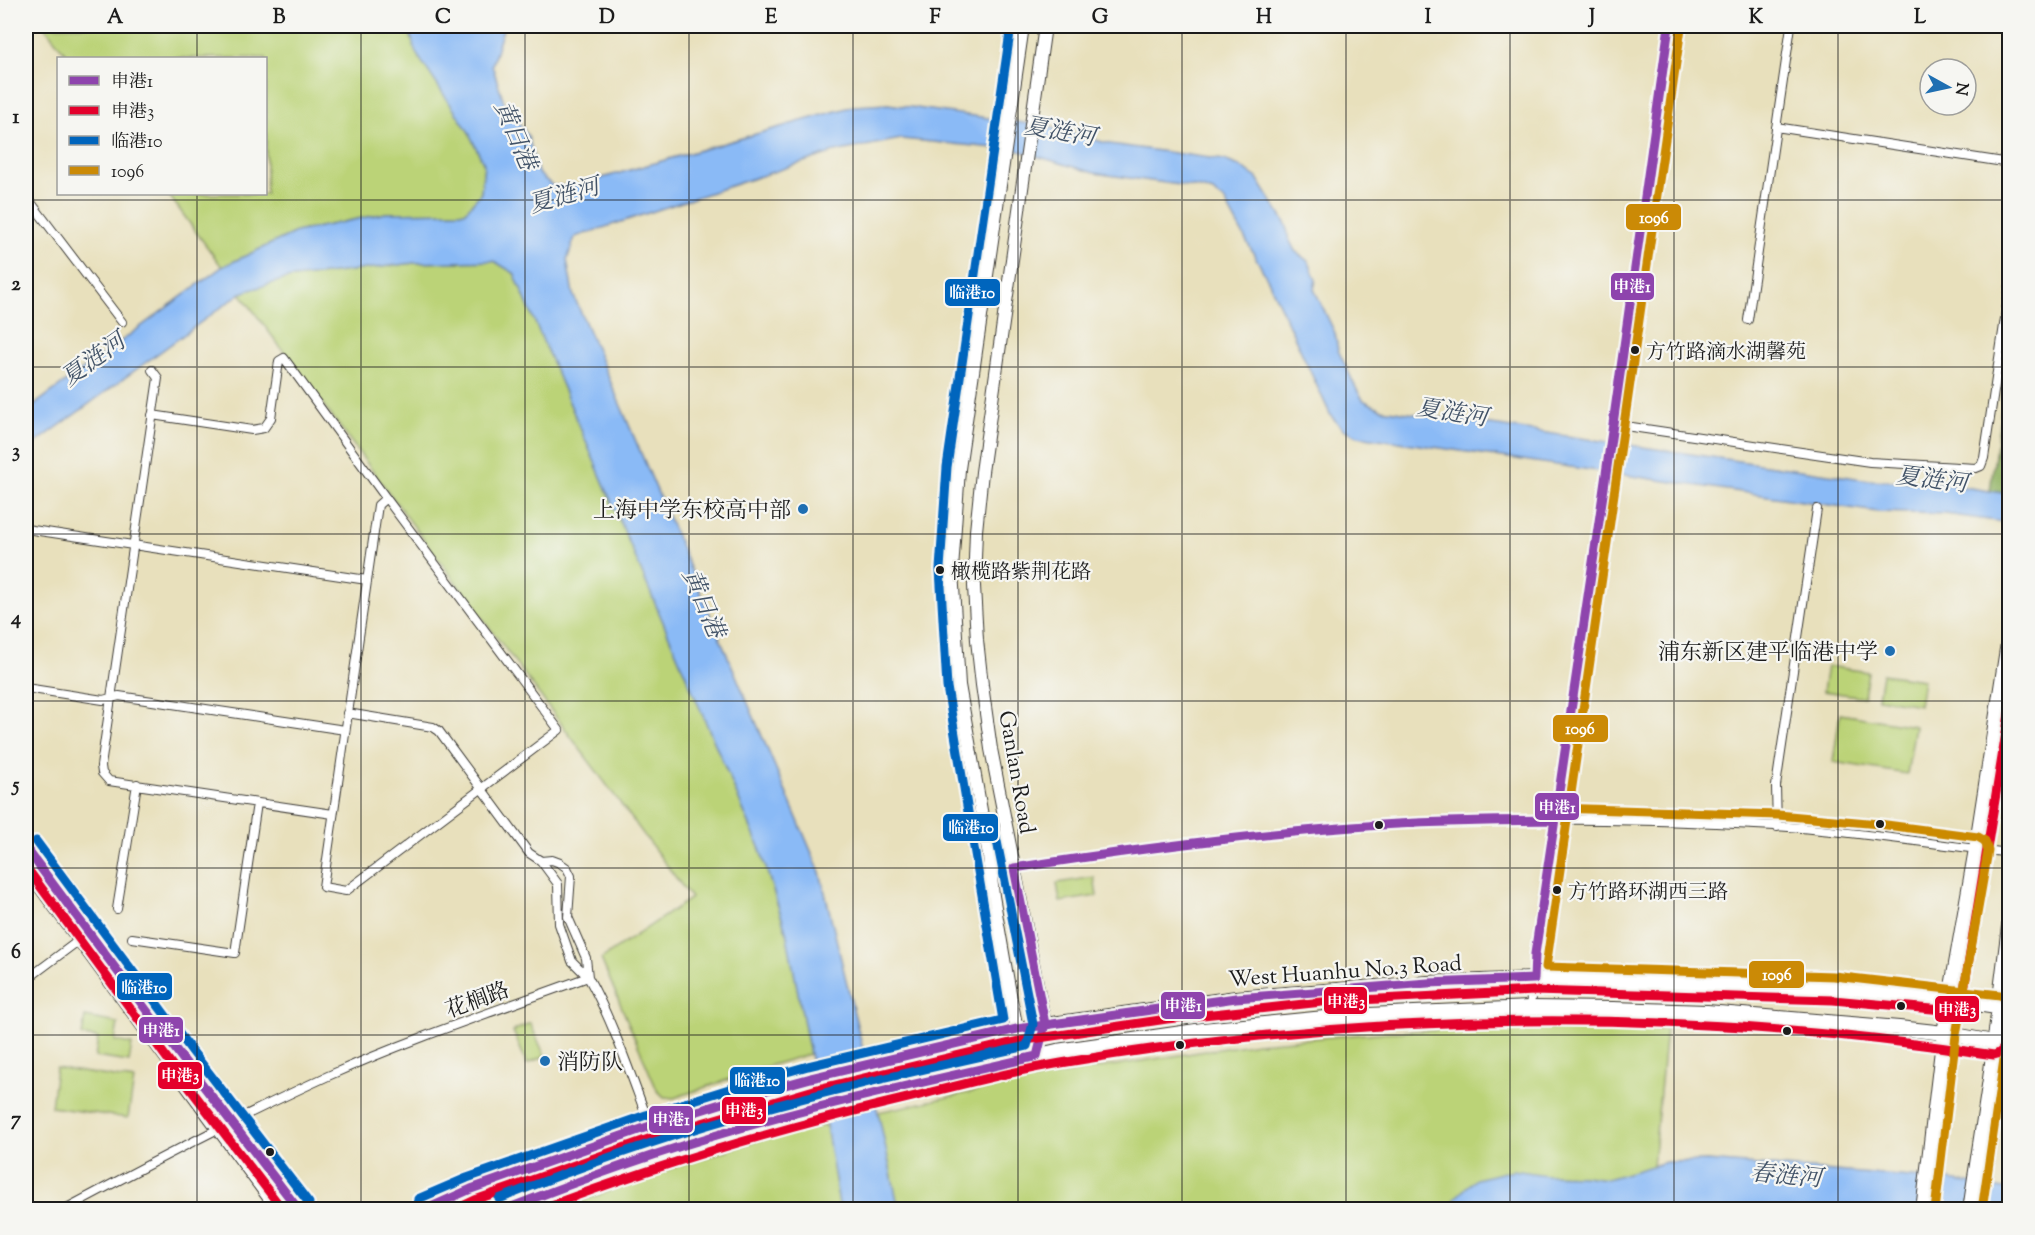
<svg xmlns="http://www.w3.org/2000/svg" width="2035" height="1235" font-family="'Sorts Mill Goudy','Noto Serif SC',serif">
<rect width="100%" height="100%" fill="#f6f6f2"/>
<filter id="ink" filterUnits="userSpaceOnUse"><feTurbulence type="fractalNoise" baseFrequency=".0167" numOctaves="2"/><feDisplacementMap in="SourceGraphic" scale="12" xChannelSelector="R" yChannelSelector="G"/><feConvolveMatrix kernelMatrix="1 2 1 2 8 2 1 2 1" color-interpolation-filters="sRGB"/></filter>
<filter id="wash" filterUnits="userSpaceOnUse"><feTurbulence type="fractalNoise" baseFrequency=".008" numOctaves="4" result="noise"/><feDisplacementMap in="SourceGraphic" scale="24" xChannelSelector="R" yChannelSelector="G"/><feGaussianBlur stdDeviation="1.35" result="paint"/><feColorMatrix in="noise" values="0 0 0 0 0 0 0 0 0 0 0 0 0 0 0 0 0 1.4 0 .05"/><feComposite in="paint" operator="in"/></filter>
<g filter="url(#wash)">
<rect width="100%" height="100%" fill="#e8e0bc"/>
<path fill="#bbd377" stroke="#6c784a" stroke-width="1.5" d="M44,26H408L416,53L467,129L484,164L481,193L465,212L386,213L296,232L222,267L168,194H266V58H69Z
M494,261L514,273L760,849L786,931L810,1054L768,1066L674,1098L664,1097L657,1090L601,959L691,898L240,293L285,279L414,263Z
M1827,666L1868,672L1864,697L1823,691Z
M1882,674L1923,680L1919,705L1878,698Z
M1840,714L1915,726L1907,774L1833,762Z
M1094,877L1097,896L1060,902L1057,883Z
M85,1017L118,1023L115,1041L132,1044L129,1062L95,1057L98,1038L82,1036Z
M530,1023L545,1056L527,1064L513,1031Z
M1520,1027L1666,1029L1653,1166L1607,1179L1584,1176L1546,1175L1456,1197L1451,1209H901L898,1205L878,1112L991,1088L1090,1069L1257,1043L1389,1032Z
M56,1068L134,1080L128,1118L51,1107Z
M826,1125L840,1209L557,1210L675,1167L755,1141Z"/>
<path fill="#94b568" stroke="#586842" stroke-width="1.5" d="M2009,353V494L1990,491Z"/>
<path fill="#8abaf6" stroke="#536b89" stroke-width="1.5" d="M408,26H504L492,65L504,102L528,136L538,173L553,186H574L854,106L888,104L1045,126L1110,144L1224,160L1239,166L1257,178L1287,226L1288,237L1295,251L1309,262L1316,280L1314,289L1335,333L1338,350L1357,390L1363,400L1381,409L1870,480L1938,483L2009,494L2010,523L1945,514L1877,512L1358,436L1343,429L1331,416L1268,280L1224,200L1213,192L1201,188L1094,173L1016,150L901,139L834,152L575,237L567,260L573,294L820,872L878,1112L898,1205L901,1209L840,1210L826,1125L810,1054L786,931L760,849L514,273L494,261L414,263L285,279L241,293L26,450V411L222,267L296,232L386,213L465,212L481,193L484,164L467,129L416,53Z
M1707,1161L1950,1180L2010,1190L2009,1210H1451L1456,1197L1476,1179L1513,1170L1546,1175L1584,1176L1607,1179L1666,1162Z"/>
</g>
<g filter="url(#ink)">
<g fill="none" stroke-linecap="round" stroke-linejoin="round">
<defs>
<path id="street" d="M1776,127L2010,163
M26,196L122,322
M1748,320L1791,26
M152,370L158,378L101,766L102,773L109,781L333,814
M152,415L252,430L264,428L271,418L279,361L284,358L386,498L559,730L346,891L323,887L378,505L386,498
M1632,427L1870,462L1976,468L1981,466L1984,458L2010,285
M26,529L367,580
M26,688L103,700L119,696L345,730
M347,713L433,727L439,731L529,853L541,861L558,884L559,924L572,961L588,977
M1777,827L1776,786L1817,509
M541,861L552,860L560,863L567,868L571,876L568,917L586,958L588,977
M1014,868C1135,849 1256,834 1378,825C1510,816 1643,819 1775,826C1853,831 1931,844 2010,853
M117,909L137,784
M132,938L235,953L257,803
M26,980L82,938
M1530,1008L1535,954L1605,481L1669,26
M63,1210C151,1163 238,1117 328,1076C412,1038 501,1009 588,977C614,1024 631,1076 650,1126"/>
<path id="secondary" d="M1023,26L959,469L952,570L959,685L989,856L993,896L1011,999L1017,1029L1037,1056
M26,848L182,1058L299,1210
M26,868L278,1210
M1037,1056L1045,1024L991,749L982,685L977,640L974,586L976,531L982,472L1045,26"/>
<path id="primary" d="M423,1210L471,1189L650,1126L811,1078L1017,1029L1236,998L1428,983L1534,979L1834,988L1950,1000L2010,1009
M503,1210L562,1187L660,1153L739,1128L817,1107L1057,1051L1203,1030L1345,1016L1530,1008L1613,1009L1707,1012L1899,1028L1944,1033L2010,1045
M1923,1210L1944,1033L1976,849L2010,630
M1970,1210L1990,1079L2010,918"/>
</defs>
<use href="#street" stroke="#3b3934" stroke-width="10"/>
<use href="#secondary" stroke="#3b3934" stroke-width="14"/>
<use href="#primary" stroke="#3b3934" stroke-width="16"/>
<use href="#street" stroke="#fff" stroke-width="8"/>
<use href="#secondary" stroke="#fff" stroke-width="12"/>
<use href="#primary" stroke="#fff" stroke-width="14"/>
<defs>
<path id="bus-1" d="M26,848L182,1058L299,1210
M424,1210L471,1189L650,1126L749,1095L811,1078L1017,1029L1236,998L1428,983L1534,979L1535,954L1605,481L1669,26
M504,1210C582,1179 660,1151 741,1128C838,1100 938,1079 1037,1056L1045,1024L1014,868C1136,849 1258,833 1381,825C1439,821 1497,821 1555,820"/>
<path id="bus-2" d="M26,867L172,1065L283,1210
M454,1210L475,1200L654,1137L814,1090L1019,1041L1167,1019L1322,1002L1534,991L1833,1000L1954,1011L1959,1008L1962,1002L2010,708
M538,1210C661,1163 788,1126 916,1096C964,1084 1012,1071 1061,1063C1370,1010 1684,1007 1994,1055C2010,1051 2008,1030 2010,1016"/>
<path id="bus-3" d="M36,841L192,1051L309,1203
M418,1199L467,1178L646,1115L745,1084L808,1066L1003,1020L947,687L940,569L947,467L1011,26
M499,1199C576,1168 655,1140 735,1117C831,1089 930,1068 1027,1046L1033,1024L996,836"/>
<path id="bus-4" d="M1681,28L1546,967L1834,976L2000,995L2010,1001
M1555,808L1778,815L1879,824L1978,837L1985,841L1988,851L1956,1035L1935,1210
M1982,1210L2010,1018"/>
</defs>
<use href="#bus-1" stroke="#f6f6f2" stroke-width="14"/>
<use href="#bus-2" stroke="#f6f6f2" stroke-width="14"/>
<use href="#bus-3" stroke="#f6f6f2" stroke-width="14"/>
<use href="#bus-4" stroke="#f6f6f2" stroke-width="14"/>
<use href="#bus-1" stroke="#8e44ad" stroke-width="9"/>
<use href="#bus-2" stroke="#e4002b" stroke-width="9"/>
<use href="#bus-3" stroke="#0065bd" stroke-width="9"/>
<use href="#bus-4" stroke="#cb8a06" stroke-width="9"/>
</g>
</g>
<path fill="none" stroke="#1c1c1c" stroke-width="1.5" stroke-opacity="0.55" d="M197,26V58M361,26V1210M525,26V1210M689,26V1210M853,26V1210M1018,26V1210M1182,26V1210M1346,26V1210M1510,26V1210M1674,26V1210M1838,26V1210M197,194V1210M26,200H2010M26,367H2010M26,534H2010M26,701H2010M26,868H2010M26,1035H2010"/>
<g fill="#1c1c1c" stroke="#f6f6f2" stroke-width="2">
<circle cx="1635" cy="350" r="5"/>
<circle cx="940" cy="570" r="5"/>
<circle cx="1880" cy="824" r="5"/>
<circle cx="1379" cy="825" r="5"/>
<circle cx="1557" cy="890" r="5"/>
<circle cx="1901" cy="1006" r="5"/>
<circle cx="1787" cy="1031" r="5"/>
<circle cx="1180" cy="1045" r="5"/>
<circle cx="270" cy="1152" r="5"/>
</g>
<g fill="#1f6fb2" stroke="#f6f6f2" stroke-width="2">
<circle cx="803" cy="509" r="6"/>
<circle cx="1890" cy="651" r="6"/>
<circle cx="545" cy="1061" r="6"/>
</g>
<g text-anchor="middle" stroke-width="4.5" stroke-linejoin="round" paint-order="stroke">
<g font-size="20" fill="#1c1c1c" stroke="#f6f6f2" text-anchor="start">
<text x="1646" y="358">方竹路滴水湖馨苑</text>
<text x="951" y="578">橄榄路紫荆花路</text>
<text x="1568" y="898">方竹路环湖西三路</text>
</g>
<g font-size="22" fill="#1c1c1c" stroke="#f6f6f2" text-anchor="end">
<text x="791" y="517">上海中学东校高中部</text>
<text x="1878" y="659">浦东新区建平临港中学</text>
<text x="557" y="1069" text-anchor="start">消防队</text>
</g>
<g font-size="22" fill="#1c1c1c" stroke="#f6f6f2">
<text transform="translate(1018 772) rotate(80)" y="8">Ganlan Road</text>
<text transform="translate(1345 970) rotate(-4)" y="8">West Huanhu No.3 Road</text>
<text transform="translate(477 999) rotate(-20)" y="8">花榈路</text>
</g>
<g font-size="24" font-style="italic" fill="#425368" stroke="#f6f6f2">
<text transform="translate(1060 131) rotate(10)" y="8">夏涟河</text>
<text transform="translate(516 135) rotate(67)" y="8">黄日港</text>
<text transform="translate(564 195) rotate(-16)" y="8">夏涟河</text>
<text transform="translate(93 359) rotate(-36)" y="8">夏涟河</text>
<text transform="translate(1452 412) rotate(9)" y="8">夏涟河</text>
<text transform="translate(1932 479) rotate(7)" y="8">夏涟河</text>
<text transform="translate(704 603) rotate(67)" y="8">黄日港</text>
<text transform="translate(1786 1175) rotate(5)" y="8">春涟河</text>
</g>
</g>
<g stroke="#f6f6f2" stroke-width="2">
<rect x="1625" y="203" width="57" height="28" rx="6" fill="#cb8a06"/>
<rect x="1610" y="272" width="45" height="29" rx="6" fill="#8e44ad"/>
<rect x="944" y="278" width="57" height="29" rx="6" fill="#0065bd"/>
<rect x="1552" y="714" width="57" height="29" rx="6" fill="#cb8a06"/>
<rect x="1534" y="792" width="46" height="29" rx="6" fill="#8e44ad"/>
<rect x="942" y="813" width="57" height="29" rx="6" fill="#0065bd"/>
<rect x="1748" y="960" width="57" height="29" rx="6" fill="#cb8a06"/>
<rect x="116" y="972" width="57" height="29" rx="6" fill="#0065bd"/>
<rect x="1323" y="986" width="45" height="29" rx="6" fill="#e4002b"/>
<rect x="1160" y="991" width="46" height="29" rx="6" fill="#8e44ad"/>
<rect x="1934" y="995" width="46" height="28" rx="6" fill="#e4002b"/>
<rect x="138" y="1016" width="46" height="28" rx="6" fill="#8e44ad"/>
<rect x="157" y="1061" width="46" height="29" rx="6" fill="#e4002b"/>
<rect x="729" y="1066" width="57" height="29" rx="6" fill="#0065bd"/>
<rect x="721" y="1096" width="46" height="29" rx="6" fill="#e4002b"/>
<rect x="648" y="1105" width="46" height="29" rx="6" fill="#8e44ad"/>
</g>
<g font-size="16" text-anchor="middle" font-weight="bold" fill="#fff">
<text x="1654" y="223">1096</text>
<text x="1632" y="292">申港1</text>
<text x="972" y="298">临港10</text>
<text x="1580" y="734">1096</text>
<text x="1557" y="813">申港1</text>
<text x="971" y="833">临港10</text>
<text x="1777" y="980">1096</text>
<text x="144" y="993">临港10</text>
<text x="1346" y="1007">申港3</text>
<text x="1183" y="1011">申港1</text>
<text x="1957" y="1015">申港3</text>
<text x="161" y="1036">申港1</text>
<text x="180" y="1081">申港3</text>
<text x="757" y="1086">临港10</text>
<text x="744" y="1116">申港3</text>
<text x="671" y="1125">申港1</text>
</g>
<rect width="2035" height="1235" fill="none" stroke="#f6f6f2" stroke-width="66"/>
<rect x="57" y="57" width="210" height="138" fill="#f6f6f2" stroke="#9f9f9c" stroke-width="1.5"/>
<rect x="69" y="76" width="30" height="9" fill="#8e44ad" stroke="#9f9f9c" stroke-width="1.5"/>
<text x="111" y="87" font-size="18" fill="#1c1c1c">申港1</text>
<rect x="69" y="106" width="30" height="9" fill="#e4002b" stroke="#9f9f9c" stroke-width="1.5"/>
<text x="111" y="117" font-size="18" fill="#1c1c1c">申港3</text>
<rect x="69" y="136" width="30" height="9" fill="#0065bd" stroke="#9f9f9c" stroke-width="1.5"/>
<text x="111" y="147" font-size="18" fill="#1c1c1c">临港10</text>
<rect x="69" y="166" width="30" height="9" fill="#cb8a06" stroke="#9f9f9c" stroke-width="1.5"/>
<text x="111" y="177" font-size="18" fill="#1c1c1c">1096</text>
<g transform="translate(1948 87) rotate(98)"><circle r="28" fill="#f6f6f2" stroke="#9f9f9c" stroke-width="1.5"/>
<path d="M0-4.5L10 22L0 15L-10 22Z" fill="#1f6fb2"/>
<text y="-9" font-size="16" font-weight="bold" text-anchor="middle" fill="#1c1c1c">N</text>
</g>
<rect x="33" y="33" width="1969" height="1169" fill="none" stroke="#1c1c1c" stroke-width="2"/>
<g font-size="20" text-anchor="middle" font-weight="bold" fill="#1c1c1c">
<text x="115" y="23">A</text>
<text x="279" y="23">B</text>
<text x="443" y="23">C</text>
<text x="607" y="23">D</text>
<text x="771" y="23">E</text>
<text x="935" y="23">F</text>
<text x="1100" y="23">G</text>
<text x="1264" y="23">H</text>
<text x="1428" y="23">I</text>
<text x="1592" y="23">J</text>
<text x="1756" y="23">K</text>
<text x="1920" y="23">L</text>
<text x="16" y="123">1</text>
<text x="16" y="290">2</text>
<text x="16" y="457">3</text>
<text x="16" y="624">4</text>
<text x="16" y="791">5</text>
<text x="16" y="958">6</text>
<text x="16" y="1125">7</text>
</g>
</svg>
